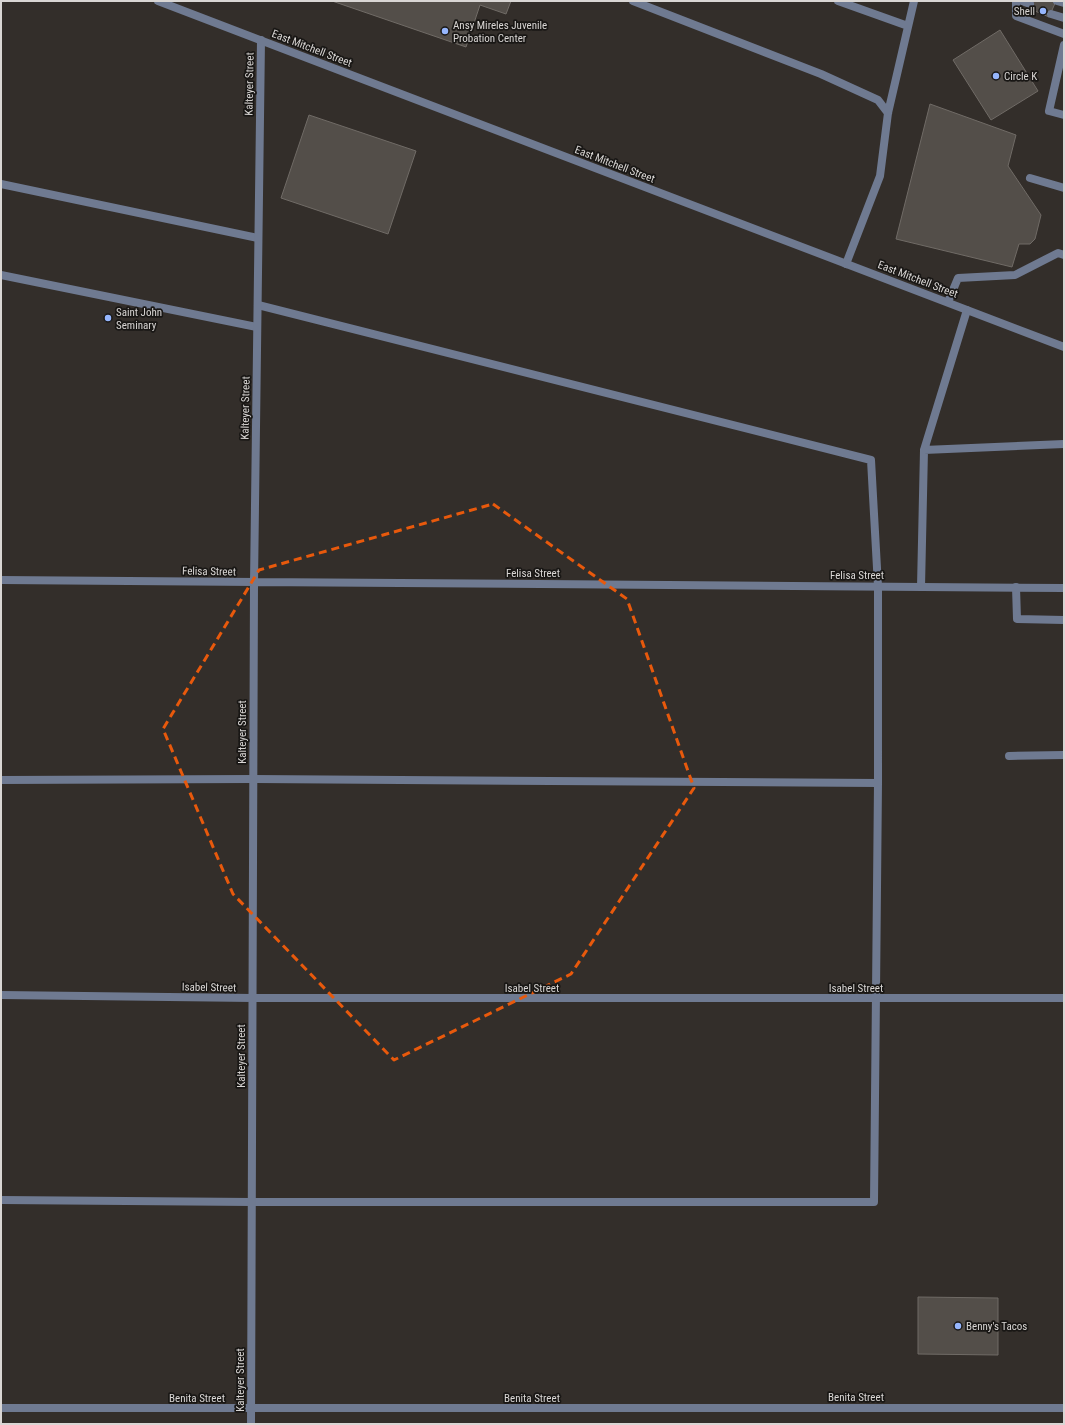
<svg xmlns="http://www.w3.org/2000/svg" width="1065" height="1425" font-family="'Roboto Condensed',sans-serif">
<rect width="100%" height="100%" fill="#332e2a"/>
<path fill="#534e49" stroke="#706b66" d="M332,1H511L506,14L480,5L466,47Z
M1031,1H1056L1049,17L1028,8Z
M1000,30L1038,91L991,120L953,60Z
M930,104L1016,135L1008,166L1041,215L1035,239L1030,244H1019L1012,267L896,239Z
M309,115L416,151L388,234L281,198Z
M918,1297L998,1298V1355L918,1354Z"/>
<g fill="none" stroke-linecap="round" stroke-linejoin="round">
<path stroke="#6f7a91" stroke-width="8" d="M633,1L821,74L878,100L888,113
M838,1L908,26
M1016,1V16L1064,34
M1022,1L1030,4
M1057,1L1064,3
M1051,14L1064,18
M1064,45L1049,111L1064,115
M1030,178L1064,188
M1,184L258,238
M846,264L880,176L888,113L914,1
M1,275L257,327
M948,302L958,278L1015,275L1058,253L1064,255
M924,450L1064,444
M921,587L924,450L967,310
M1016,587L1017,619L1064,620
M1009,756L1064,755
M1,780L253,779L878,783
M1,1200L251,1202H874L878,783V586L871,460L258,305"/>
<path stroke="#6f7a91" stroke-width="8" d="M1,580L1064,588
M1,995L252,998H1064
M1,1408H1064
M251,1424L254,583L261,40"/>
<path stroke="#6f7a91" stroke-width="8" d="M158,1L1064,347"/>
</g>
<path fill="none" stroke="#e8590c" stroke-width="3" stroke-dasharray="8 5" stroke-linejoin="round" d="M493,504L627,599L694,788L571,974L394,1060L233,894L163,729L259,570Z"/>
<g fill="#96b6fd" stroke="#191715" stroke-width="1.5">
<circle cx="1043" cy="11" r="4"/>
<circle cx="445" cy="31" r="4"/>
<circle cx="996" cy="76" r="4"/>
<circle cx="108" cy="318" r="4"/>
<circle cx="958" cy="1326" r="4"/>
</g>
<g text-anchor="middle" stroke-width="3.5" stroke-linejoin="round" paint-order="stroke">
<g font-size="11" fill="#d9d6d4" stroke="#191715" text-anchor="start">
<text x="1035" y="15" text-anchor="end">Shell</text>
<text x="453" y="29">Ansy Mireles Juvenile<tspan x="453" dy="13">Probation Center</tspan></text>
<text x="1004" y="80">Circle K</text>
<text x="116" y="316">Saint John<tspan x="116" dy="13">Seminary</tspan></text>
<text x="966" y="1330">Benny's Tacos</text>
</g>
<g font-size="11" fill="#d9d6d4" stroke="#191715">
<text transform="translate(312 48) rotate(21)" y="4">East Mitchell Street</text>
<text transform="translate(249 84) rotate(-89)" y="4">Kalteyer Street</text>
<text transform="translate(615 164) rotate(21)" y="4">East Mitchell Street</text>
<text transform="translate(918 279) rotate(21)" y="4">East Mitchell Street</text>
<text transform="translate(245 408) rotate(-89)" y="4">Kalteyer Street</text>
<text transform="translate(209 571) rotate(1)" y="4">Felisa Street</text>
<text x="533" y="577">Felisa Street</text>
<text x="857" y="579">Felisa Street</text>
<text transform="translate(242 732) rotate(-90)" y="4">Kalteyer Street</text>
<text transform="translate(209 987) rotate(1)" y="4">Isabel Street</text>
<text x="532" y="992">Isabel Street</text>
<text x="856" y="992">Isabel Street</text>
<text transform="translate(241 1056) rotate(-90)" y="4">Kalteyer Street</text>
<text transform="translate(240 1380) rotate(-90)" y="4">Kalteyer Street</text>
<text x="856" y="1401">Benita Street</text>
<text x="197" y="1402">Benita Street</text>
<text x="532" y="1402">Benita Street</text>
</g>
</g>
<rect width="1065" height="1425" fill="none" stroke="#d9d6d4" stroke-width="4"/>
</svg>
